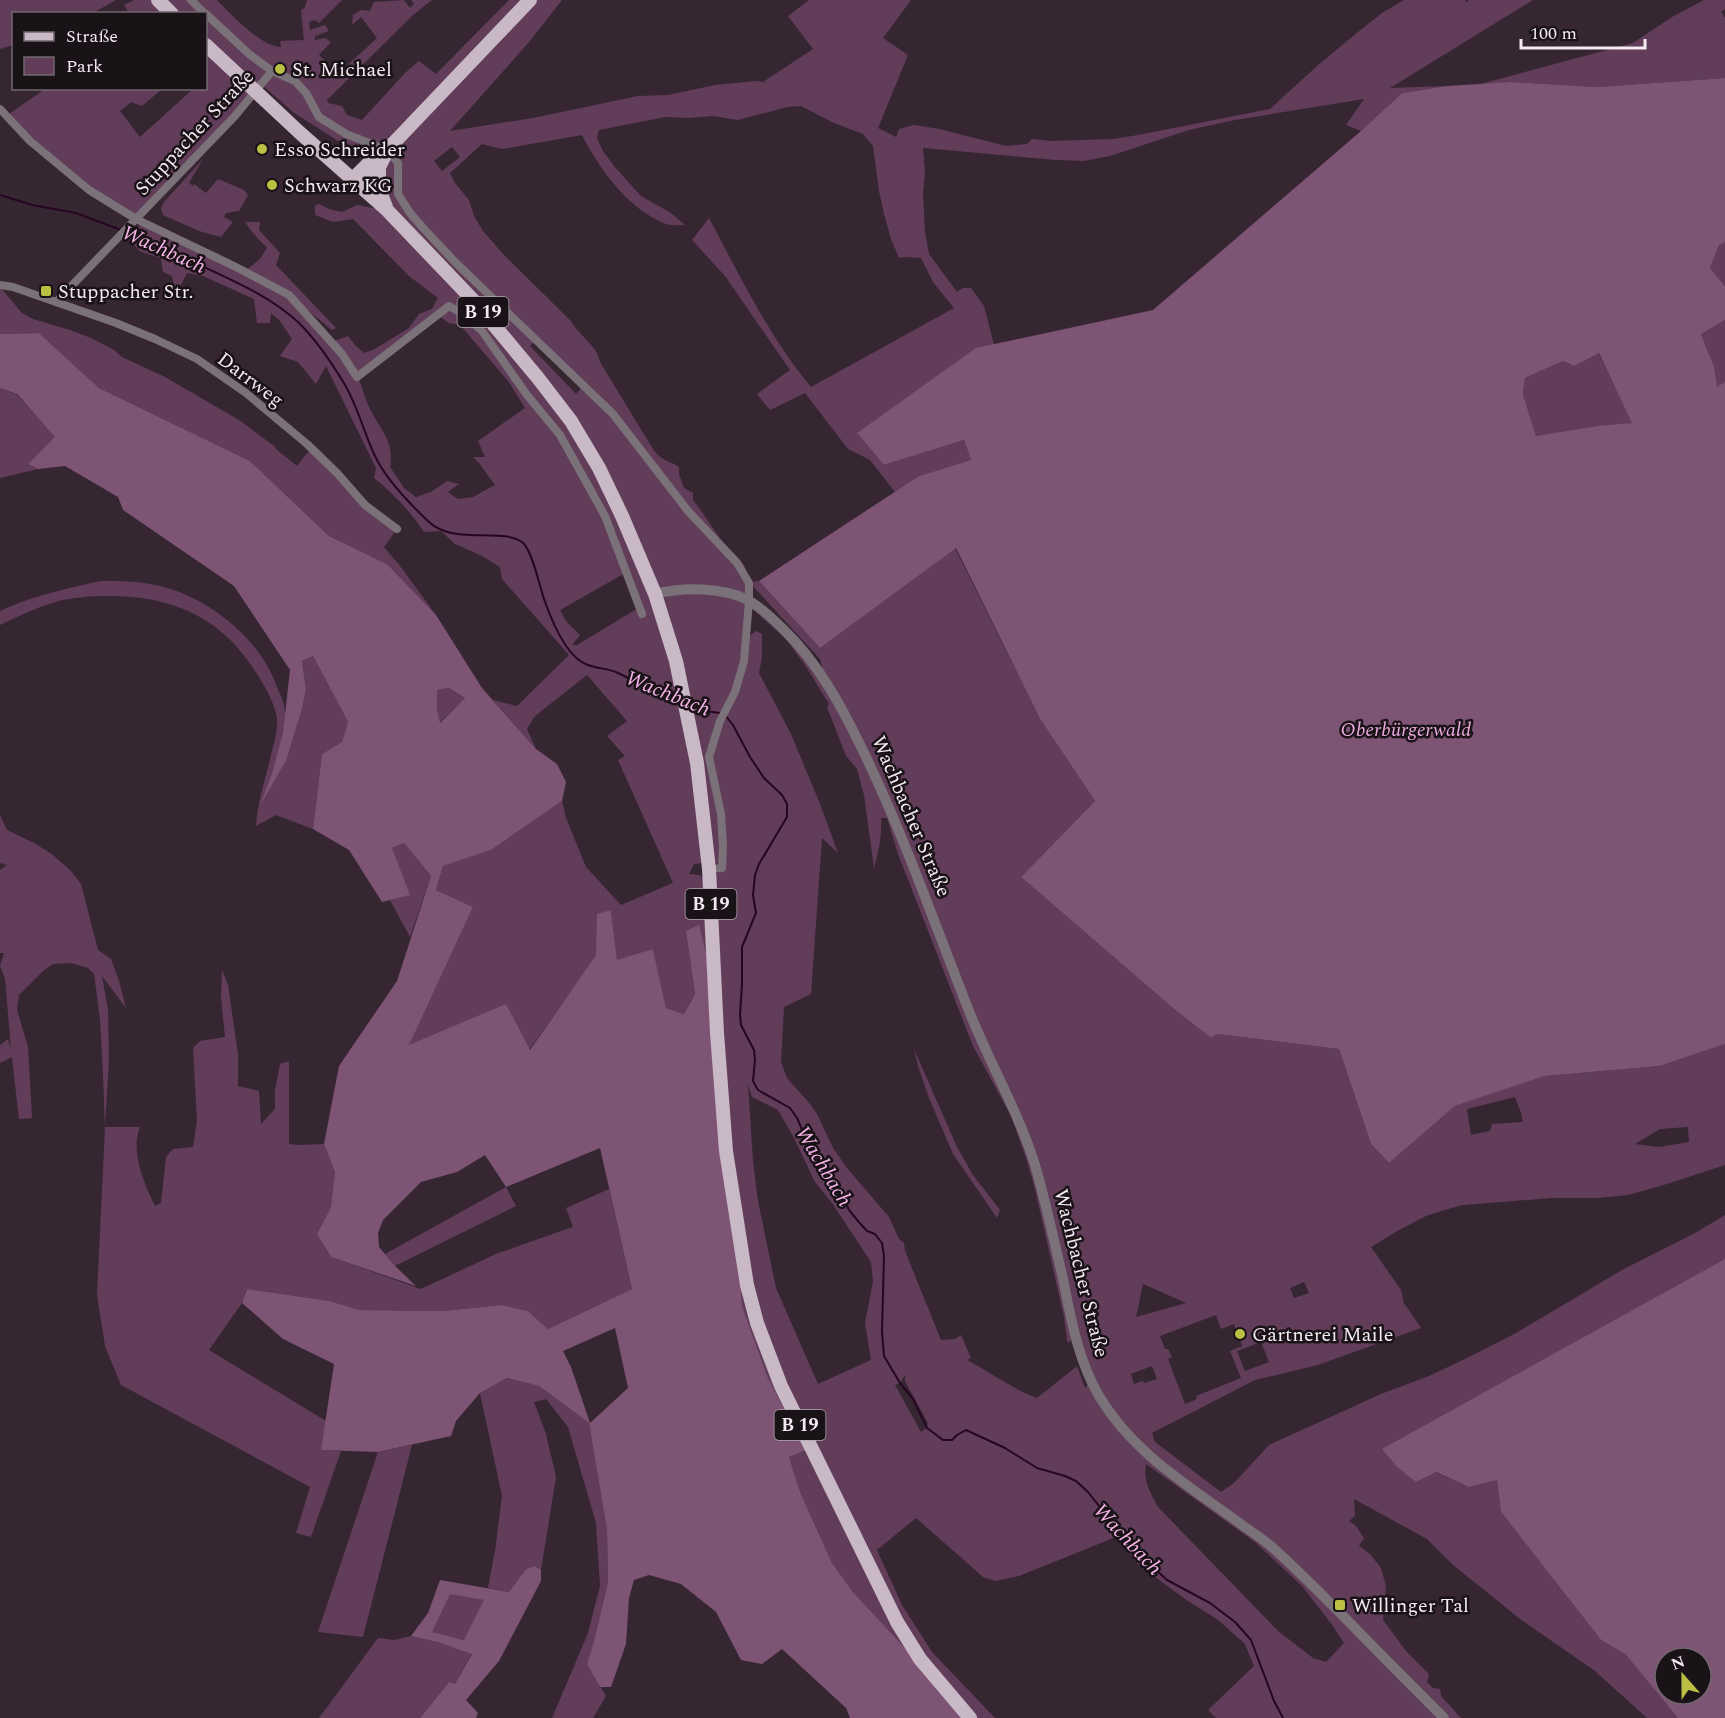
<svg xmlns="http://www.w3.org/2000/svg" width="1725" height="1718" font-family="Spectral,serif">
<rect width="100%" height="100%" fill="#362632"/>
<path fill="#623d5a" fill-rule="evenodd" d="M0,0H116L93,13L14,14L13,45L0,49Z
M134,0H217C230,14 262,47 281,47L280,41L304,40L301,11L305,7L307,0H342L319,23L315,20L309,22L310,30L325,25L329,31L315,36V40L325,38L331,42L319,55L338,74L377,38L361,17L352,25L353,15L361,10L370,11L374,2L404,0L410,8L414,4L411,0H432L413,15L327,100L328,103L342,106L347,115L362,120L405,73L419,61L436,74L509,0H562L530,41L450,131L533,118L638,96L668,95L715,85L756,81L763,82L813,49L788,16L809,0H911L883,38L908,55L878,128L896,137L899,129L914,125L939,129L1006,146L1027,144L1032,139L1051,141L1113,139L1138,135L1270,109L1317,66L1358,32L1382,13L1404,0H1465L1466,2L1469,0H1533L1390,88L1447,86L1402,93L1361,131L1346,125L1364,99L1235,120L1189,130L1110,156L1084,161L1056,160L923,148L925,172L923,194L925,232L929,254L957,292L963,288H971L984,306L994,345L976,349L857,433L884,465L964,440L971,460L919,476L895,492L870,460L848,449L805,393L770,410L757,394L790,370L725,276L692,240L709,218C740,276 769,337 811,387L954,308L933,282L921,258L904,257L899,258L891,239L884,214L879,191L873,146L863,134L834,123L801,106L787,107L738,120L713,116L688,118L665,117L599,130L597,138L603,151L614,166L641,196L671,213L685,225C679,225 671,226 666,224C628,209 600,170 582,135L502,149L482,144L450,173L455,183L469,200L474,216L483,231L503,254L571,321C579,336 597,345 600,362L648,441C652,448 657,456 665,460C670,463 674,463 679,467V474L684,488L693,493V500C703,512 711,527 721,539C733,554 748,562 749,582L759,581L820,648L955,548L1040,719L1095,801L1021,877L1174,1009L1211,1038L1217,1034L1339,1049L1371,1144L1389,1163L1455,1106L1545,1076L1660,1066L1725,1044V1165L1667,1184L1628,1195L1597,1198H1552L1462,1205L1428,1215L1399,1230L1371,1247L1401,1290L1404,1303L1421,1328L1318,1365L1255,1380L1152,1433L1155,1442L1221,1492L1234,1483L1269,1445L1381,1394L1429,1376L1465,1359L1516,1333L1622,1270L1697,1232L1725,1215V1260L1388,1450L1392,1461L1416,1482L1435,1472L1469,1487L1497,1479L1501,1512L1601,1640L1625,1654L1678,1718H1647L1595,1671L1520,1619L1452,1564L1427,1539L1354,1499L1355,1516L1349,1521L1356,1526L1364,1538L1359,1546L1370,1554L1381,1568L1386,1586L1383,1620L1406,1651L1429,1674L1427,1682L1433,1688L1440,1689L1441,1696L1461,1718H1216L1208,1710L1254,1666L1245,1644L1218,1620L1185,1599L1139,1565L1116,1537L1019,1576L995,1581L983,1577L973,1568L916,1518L877,1550L902,1605L932,1652L995,1718H970L853,1592L832,1563L801,1494L789,1457L806,1450L768,1378L742,1306L740,1248L686,931L695,994L684,1014L666,1008L653,949L617,961L611,910L597,915V955L529,1050L408,1046L473,907L436,890L443,866L491,850L562,801L566,818L586,867L621,905L673,883L618,760L625,756L607,736L627,721L587,675L535,716L527,729L536,749L493,700L517,706L569,655L502,579L500,567L482,556L455,544L441,531L424,532C410,511 394,494 374,478L376,468L326,366L316,384L298,362L280,356L292,339L280,321L271,313L270,323H257L254,299L203,276L187,273L176,294L172,276L163,272L161,258L141,252L129,240L142,222L245,271L260,259L267,248L252,232L245,222H260L259,230L280,253L276,265L336,328L332,330L294,299L331,342L348,336L356,346L364,353L373,350L409,328L419,314L432,309L438,298L409,276L353,219L333,222L315,215V206L319,204L329,209L342,212L357,205L384,210L379,189L387,150L364,142V152H355L293,112L261,84L136,219L89,190L6,116L45,89H162L142,106L131,102L120,111L140,137L193,89L206,88V14L129,13L124,5ZM452,147L460,157L442,171L434,161ZM437,315L449,323L460,325L509,382L525,408L478,441L485,457H473L479,463L495,485L473,497L458,499L448,492L459,484L447,481L431,492L416,497L404,488L390,467C395,443 380,429 370,409C365,399 362,387 358,377ZM535,341L583,386L576,394L530,346ZM627,572L640,607L577,645H572L580,635L566,621L560,610ZM750,583L820,659L826,680L749,601ZM749,606L785,638L805,665L829,704L827,707L846,756L857,769L864,795L874,868C879,851 882,835 881,818H887L898,854L973,1046L1011,1116L1027,1161L1035,1189L1064,1317L1067,1341L1069,1343L1074,1336L1091,1381L1085,1388L1077,1366L1037,1398C1012,1389 990,1372 967,1360L971,1358L961,1335L955,1339L941,1340L905,1251L904,1243L899,1239L889,1217L847,1168L833,1148L817,1114L810,1104L787,1078L781,1062L784,1007L811,994L822,838L838,853L820,804L791,734L759,673L762,657V634L756,631L747,638ZM704,830L714,861L722,868L715,875L703,878L700,875L689,874L694,864L701,863ZM748,1085L752,1097L778,1110L793,1136L815,1182L832,1203L871,1262L873,1282L865,1323L871,1360L818,1384L776,1288L758,1201L753,1161ZM1515,1097L1521,1113L1523,1122L1492,1124L1490,1131L1471,1135L1467,1109ZM1688,1127L1689,1142L1659,1147L1635,1144L1660,1129ZM1304,1282L1309,1293L1294,1298L1290,1288ZM1143,1284L1186,1303L1136,1317ZM1216,1315L1221,1329L1234,1324L1242,1346L1230,1351L1241,1378L1196,1396L1197,1399L1185,1404L1168,1359L1172,1357L1168,1349H1165L1160,1336ZM1261,1342L1269,1362L1245,1371L1237,1351ZM1152,1366L1157,1379L1144,1383L1143,1381L1134,1384L1131,1374ZM905,1375V1381L928,1423L927,1428L921,1432L895,1385L900,1383ZM1146,1464L1255,1542L1302,1586L1333,1626L1344,1643L1326,1662L1313,1658L1278,1631L1158,1507C1150,1492 1143,1481 1146,1464Z
M1704,0H1725V9L1721,12L1725,18V78L1597,87L1511,82L1477,85L1633,43L1672,17Z
M203,159L189,183L193,186L194,184L206,193L218,179L244,190L248,195L239,211L226,213L224,217L233,222L221,237L199,231L163,215L161,208L164,202Z
M1725,242V286L1710,268L1719,245Z
M0,287L22,313L33,319L70,330L91,338L114,350L122,357L165,377L239,420L274,446L277,450L297,466L308,452L313,450L365,505L397,529L384,547L400,566L436,615L387,564L329,536L250,461L99,388L39,333L0,334Z
M1725,320V384L1717,390C1714,370 1710,352 1700,334Z
M1598,352L1633,423L1536,436L1523,394L1525,378L1563,361L1574,366Z
M0,388L16,394L56,437L28,464L38,469L0,478Z
M100,581C118,581 137,581 155,585C203,594 257,635 275,682C278,691 285,702 285,712C286,740 271,774 262,800L286,761L302,709L306,689L302,661L313,656L348,722L342,742L322,754L313,829L276,815L256,826C257,804 266,777 271,755C274,743 278,730 277,718C274,700 261,680 251,665C217,615 169,596 110,596C91,596 73,597 55,602C36,608 18,616 0,625V611C32,596 65,589 100,581Z
M449,688L465,698L439,723L437,709V690Z
M0,815L7,830L36,844L53,855L71,871L81,884L98,950L111,959L119,981L126,1008L102,976L108,1010L109,1058L105,1127H140C130,1152 144,1183 155,1206L161,1203L166,1157L173,1149L193,1147L197,1121L193,1048L200,1041L225,1037L221,997L222,970L228,985L238,1054V1086L259,1091L261,1124L275,1109V1090L280,1064L289,1061V1144L300,1145L324,1144L336,1172L331,1207L317,1234L331,1257L421,1289L496,1254L573,1227L566,1208L609,1189L632,1289L548,1329L528,1311L502,1305L442,1311L359,1310L330,1301L247,1289L242,1303L209,1350L326,1421L321,1450L341,1451L311,1537L296,1533L310,1487L121,1385L105,1346L97,1295L105,1128L103,1075L100,1019L94,974L88,968L71,963L53,964L43,971L19,995L17,1010L28,1047L32,1118L19,1119L12,1057L0,1063V1045L8,1039L11,1049L5,978L0,966L4,953H0V870L7,865L0,863Z
M404,843L431,876L410,937L390,900L409,894L391,848Z
M914,1049L957,1147L973,1175L1000,1210L997,1218L953,1154L929,1098L918,1066Z
M506,1187L516,1206L395,1266L385,1254Z
M507,1378L539,1386L589,1423L607,1530L608,1582L594,1641L587,1664L606,1696L593,1718H552L588,1633L600,1586L596,1523L568,1427L546,1399L534,1402L546,1434L556,1477L541,1570L535,1566L526,1569L509,1592L488,1588L495,1551L502,1496L480,1393Z
M412,1445L363,1637L318,1632L378,1452Z
M450,1593L485,1600L465,1640L431,1632Z
M411,1636L437,1642L472,1653L455,1684L448,1683L420,1718H319L378,1638L394,1640Z"/>
<path fill="#7d5474" fill-rule="evenodd" d="M1725,78V242L1719,245L1710,268L1725,286V320L1701,334L1714,367L1717,387L1725,382V1044L1660,1066L1545,1076L1455,1106L1389,1163L1371,1144L1339,1049L1217,1034L1211,1038L1174,1009L1021,877L1095,801L1040,719L956,548L820,648L759,581L919,476L971,460L964,440L884,465L857,433L976,348L1153,310L1361,131L1402,93L1447,86L1511,82L1597,87ZM1599,353L1632,423L1598,426L1536,436L1523,394L1525,378L1563,361L1574,366Z
M39,333L99,388L250,461L329,536L387,564L436,615L482,688L536,749L557,764L566,782L562,801L491,850L443,866L436,890L473,907L409,1045L506,1004L530,1050L596,955L597,914L611,910L617,960L653,949L666,1008L684,1014L695,994L686,931L699,925L716,992L740,1248L742,1306L768,1378L806,1450L789,1457L801,1494L832,1563L853,1592L970,1718H850L846,1708L782,1649L762,1664L741,1660L716,1612L681,1584L649,1575L634,1580L629,1598L626,1644L611,1687H600L587,1664L594,1641L608,1582L607,1530L589,1423L539,1386L507,1378L480,1393L456,1421L451,1436L378,1452L321,1450L334,1364L283,1339L242,1303L247,1289L330,1301L359,1310L442,1311L502,1305L528,1311L548,1329L632,1289L600,1148L506,1187L485,1155L457,1172L421,1182L383,1220L378,1233L379,1247L395,1266L416,1286L331,1257L317,1234L331,1207L335,1172L324,1144L339,1066L397,981L431,876L404,843L392,848L410,895L382,902L349,850L313,829L322,754L342,742L348,722L313,656L302,661L306,689L302,709L286,761L260,805L273,770L283,733L290,670L234,586L123,510L118,497L65,466L38,469L28,464L55,437L17,394L0,388V334ZM449,688L465,698L440,723L437,709V690ZM615,1328L628,1388L590,1423L571,1367L563,1351Z
M1725,1259V1718H1678L1625,1654L1601,1640L1501,1512L1497,1480L1469,1487L1436,1472L1416,1482L1397,1467L1382,1449ZM1665,1658H1701V1694H1665Z
M535,1566L541,1570V1581L499,1661L466,1700L478,1713L476,1718H420L449,1682L455,1684L472,1654L437,1642L411,1636L428,1613L440,1580L509,1592L526,1569ZM450,1594L484,1600L464,1640L432,1632Z"/>
<g fill="none" stroke-linecap="round" stroke-linejoin="round">
<path stroke="#280623" stroke-width="2" d="M0,195L32,205L76,213L121,230
M127,232C149,242 171,252 193,262C229,279 269,295 299,323C317,341 332,363 345,385C358,407 364,433 375,456C386,480 410,504 429,522C454,546 507,526 524,544C533,554 539,584 544,599C551,619 566,658 588,665C598,669 608,668 618,673C639,683 658,694 680,702
M691,706L705,711L720,713
M725,715L733,725L750,757L764,778L782,795L787,804V817L759,864L755,875L753,895L756,913L742,947V984L740,1015L741,1025L754,1050L755,1060L753,1081L758,1090L790,1108L797,1118L813,1155L824,1174L844,1199L849,1210L858,1221L867,1231L875,1234L882,1243L884,1256L882,1332L884,1356L900,1383L913,1399L927,1428L943,1440H952L957,1435L966,1430L1005,1448L1037,1468L1065,1476L1076,1481L1088,1492L1132,1548L1167,1580L1210,1603L1235,1622L1251,1640L1274,1701L1283,1718"/>
<path stroke="#7a7278" stroke-width="8" d="M191,0L205,14
M206,14L249,54L272,71L295,81L306,93L319,117L346,134L387,150L398,163V194L410,213L424,229L456,263L613,414L688,511L737,563L749,583V601L744,661L735,692L720,721L709,757L721,814L723,846L722,868L709,869
M0,109L30,141L89,190L136,219L234,266L289,295L342,354L357,377L449,306L463,314L482,331L527,395L560,435L605,516L642,614
M0,285L13,287L116,323L155,339L197,359L246,393L307,444L337,473L365,505L397,529
M56,302L235,116L272,71"/>
<path stroke="#7a7278" stroke-width="10" d="M655,594C683,587 722,587 748,600C760,607 772,618 782,628C819,663 843,709 865,755C905,838 935,925 969,1011C990,1064 1018,1111 1035,1165C1046,1203 1054,1241 1063,1279C1071,1319 1078,1360 1099,1396C1133,1453 1186,1484 1238,1522C1250,1531 1263,1539 1273,1548C1300,1572 1326,1599 1352,1625C1382,1656 1413,1687 1444,1718"/>
<path stroke="#c9b8c5" stroke-width="14" d="M158,0L172,14
M206,45L299,132L386,209L473,300L538,378L571,421L599,468L622,516L655,594L676,661L697,763L709,869L717,1033L726,1151L747,1285L757,1323L781,1386L897,1622L920,1659L970,1718
M379,167V189L386,207
M352,180L369,163L387,150L530,0
M357,184L379,167L385,155"/>
</g>
<g fill="#bbc044" stroke="#191217" stroke-width="2">
<circle cx="280" cy="69" r="6"/>
<circle cx="262" cy="149" r="6"/>
<circle cx="272" cy="185" r="6"/>
<rect x="40" y="285" width="12" height="12" rx="3"/>
<circle cx="1240" cy="1334" r="6"/>
<rect x="1334" y="1599" width="12" height="12" rx="3"/>
</g>
<g text-anchor="middle" stroke-width="5" stroke-linejoin="round" paint-order="stroke">
<g fill="#191217" stroke="#b2a8b0" stroke-width="1.5">
<rect x="457.5" y="297" width="51" height="30" rx="4.5"/>
<rect x="685.5" y="889" width="51" height="30" rx="4.5"/>
<rect x="774.5" y="1410" width="51" height="30" rx="4.5"/>
</g>
<g font-size="18" font-weight="bold" fill="#f4e9f1">
<text x="483" y="318">B 19</text>
<text x="711" y="910">B 19</text>
<text x="800" y="1431">B 19</text>
</g>
<g font-size="20" fill="#f4e9f1" stroke="#191217" text-anchor="start">
<text x="292" y="76">St. Michael</text>
<text x="274" y="156">Esso Schreider</text>
<text x="284" y="192">Schwarz KG</text>
<text x="58" y="298">Stuppacher Str.</text>
<text x="1252" y="1341">Gärtnerei Maile</text>
<text x="1352" y="1612">Willinger Tal</text>
</g>
<g font-size="20" fill="#f4e9f1" stroke="#191217">
<text transform="translate(194 132) rotate(-47)" y="7">Stuppacher Straße</text>
<text transform="translate(251 379) rotate(37)" y="7">Darrweg</text>
<text transform="translate(912 816) rotate(67)" y="7">Wachbacher Straße</text>
<text transform="translate(1082 1273) rotate(76)" y="7">Wachbacher Straße</text>
</g>
<g font-size="20" font-style="italic" fill="#eba9dd" stroke="#191217">
<text x="1406" y="736">Oberbürgerwald</text>
</g>
<g font-size="21" font-style="italic" fill="#f6b3e7" stroke="#191217">
<text transform="translate(164 249) rotate(24)" y="7">Wachbach</text>
<text transform="translate(668 693) rotate(22)" y="7">Wachbach</text>
<text transform="translate(824 1166) rotate(59)" y="7">Wachbach</text>
<text transform="translate(1128 1539) rotate(47)" y="7">Wachbach</text>
</g>
</g>
<rect x="12" y="12" width="195" height="78" fill="#191217" stroke="#71686e" stroke-width="1.5"/>
<rect x="24" y="32" width="30" height="9" fill="#c9b8c5" stroke="#71686e" stroke-width="1.5"/>
<text x="66" y="42" font-size="18" fill="#f4e9f1">Straße</text>
<rect x="24" y="57" width="30" height="18" fill="#623d5a" stroke="#71686e" stroke-width="1.5"/>
<text x="66" y="72" font-size="18" fill="#f4e9f1">Park</text>
<g transform="translate(1683 1676) rotate(339)"><circle r="28" fill="#191217" stroke="#71686e" stroke-width="1.5"/>
<path d="M0-4.5L10 22L0 15L-10 22Z" fill="#bbc044"/>
<text y="-9" font-size="16" font-weight="bold" text-anchor="middle" fill="#f4e9f1">N</text>
</g>
<path d="M1521 39v9h124v-9" fill="none" stroke="#f4e9f1" stroke-width="3"/>
<text x="1530" y="39" font-size="18" fill="#f4e9f1" stroke="#191217" stroke-width="4.5" paint-order="stroke">100 m</text>
</svg>
